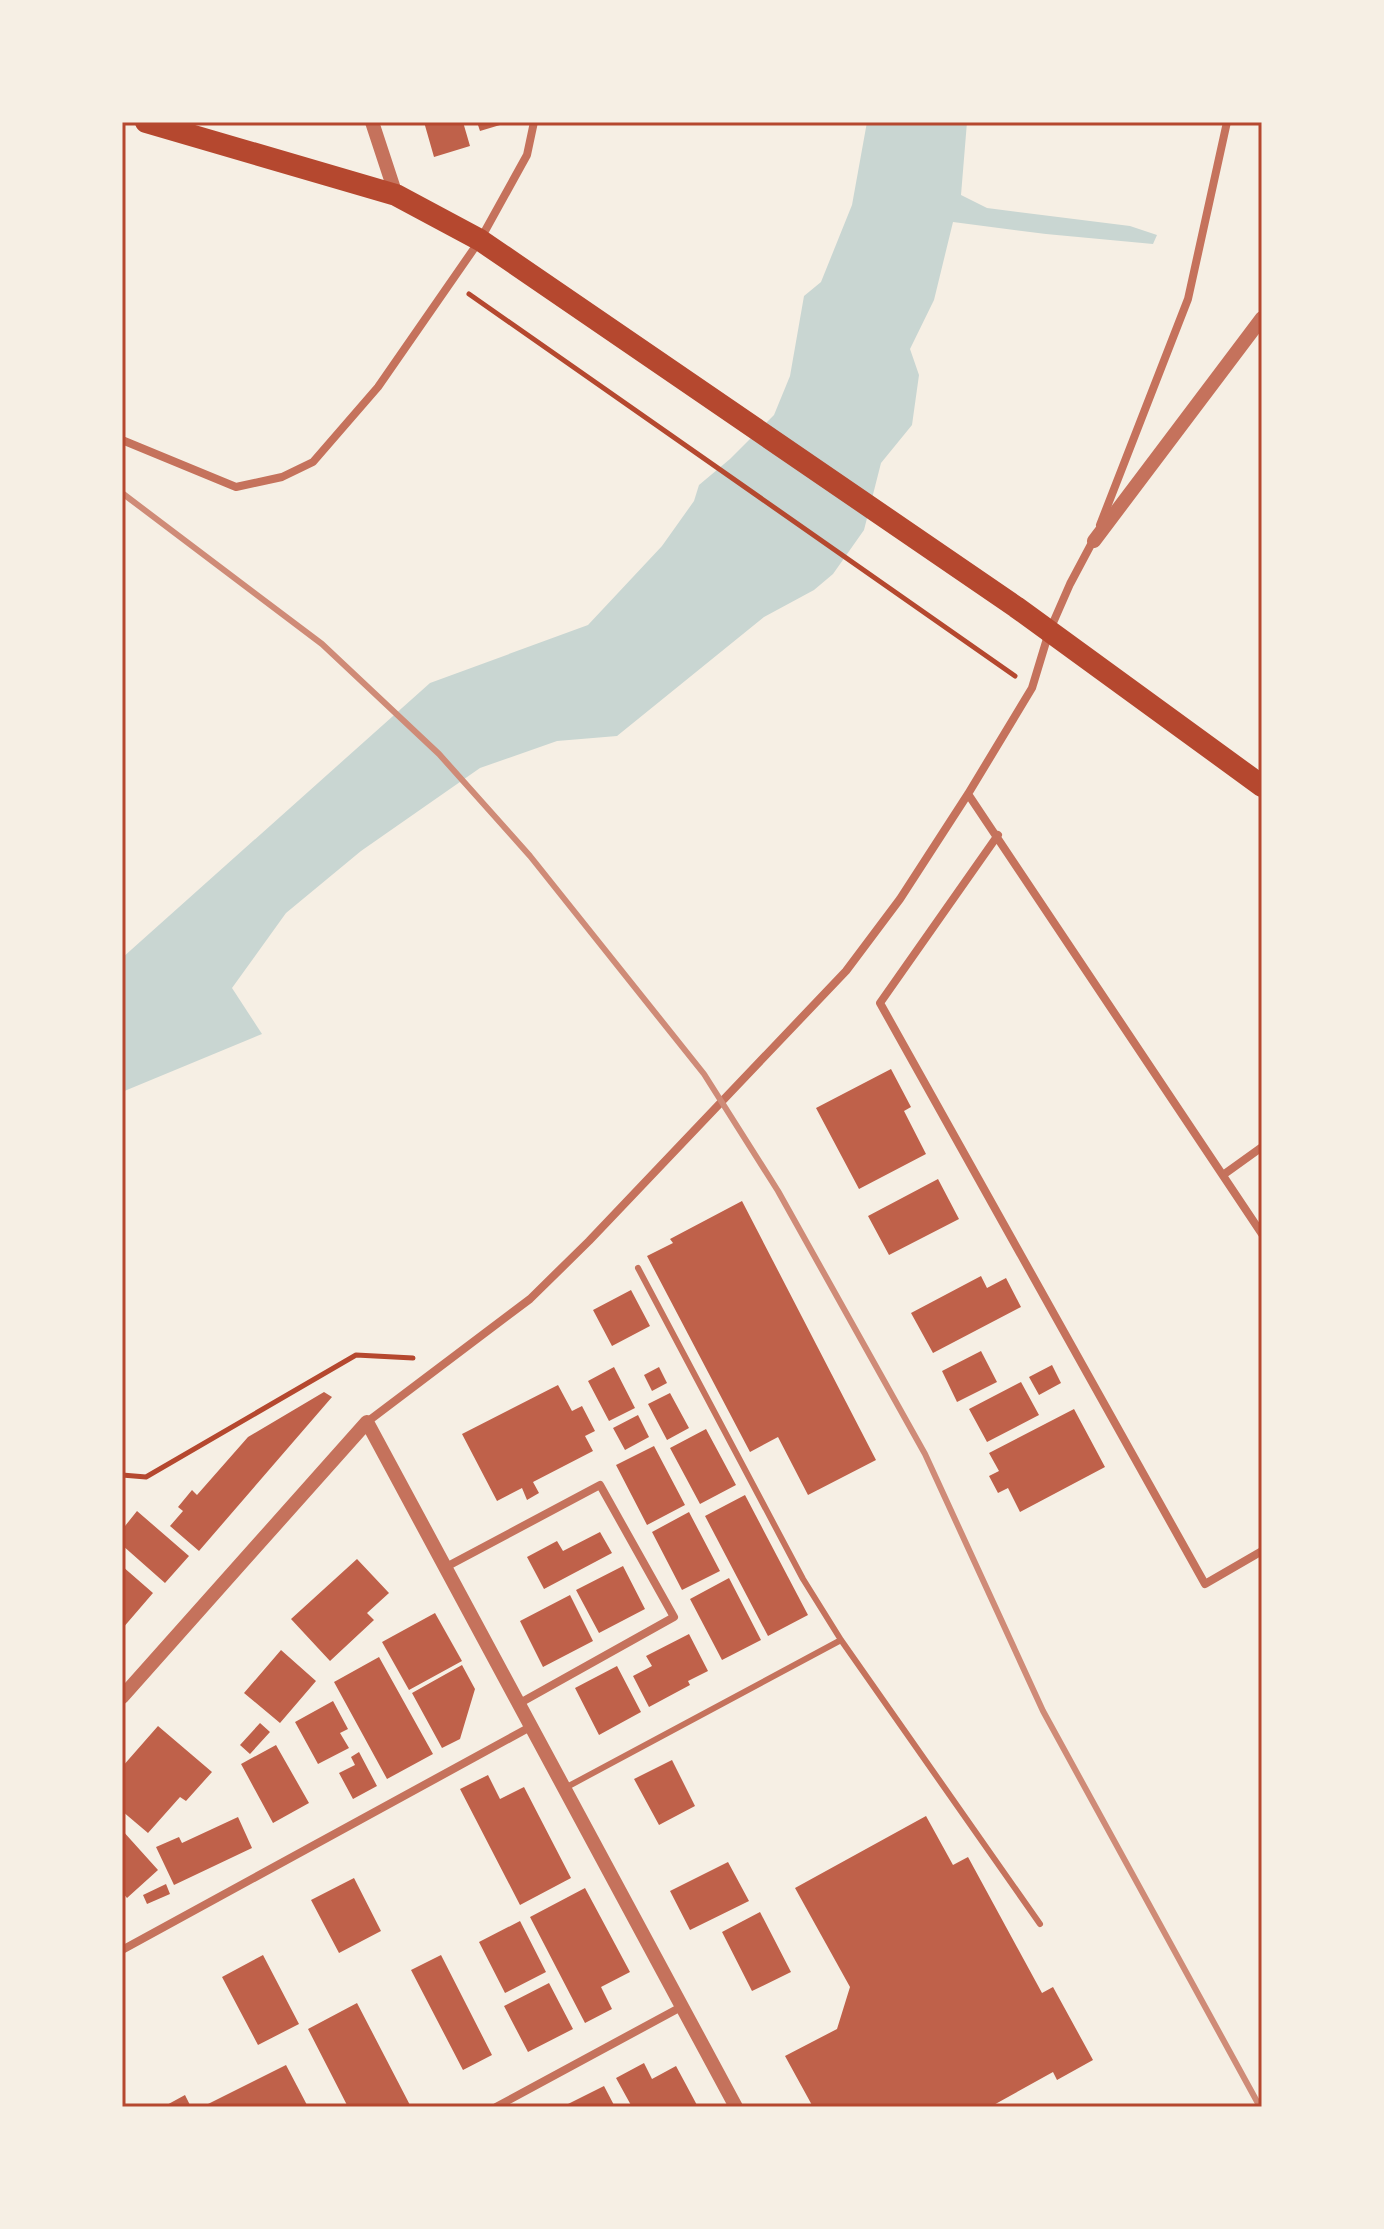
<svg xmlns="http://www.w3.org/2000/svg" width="1384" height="2229" font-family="Mulish,sans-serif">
<rect width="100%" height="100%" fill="#f6efe4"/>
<path fill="#c9d6d2" d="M867,122H967L961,195L987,208L1130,226L1157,235L1153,244L1046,234L953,222L934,300L910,349L919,375L912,425L881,463L864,530L833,574L814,590L764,617L617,736L557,741L480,768L361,851L286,913L232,988L262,1034L122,1092V958L430,683L588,625L662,546L694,501L699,485L730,459L774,415L790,376L804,296L821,282L852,205Z"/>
<path fill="#bf614a" d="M424,122H463L470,146L434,157Z
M477,122H499L500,125L480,131Z
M891,1069L911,1107L904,1111L926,1154L859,1189L816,1108Z
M938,1179L959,1219L889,1255L868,1216Z
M742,1201L876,1460L808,1495L778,1437L750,1452L647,1256L673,1243L670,1239Z
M981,1276L987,1288L1006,1278L1021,1307L933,1353L911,1313Z
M631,1290L650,1326L612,1346L593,1310Z
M981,1351L997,1382L957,1402L942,1371Z
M1052,1365L1061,1383L1039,1395L1029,1377Z
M614,1367L635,1408L609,1421L588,1381Z
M659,1367L667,1383L652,1391L644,1375Z
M1021,1382L1039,1415L987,1442L969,1409Z
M558,1385L572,1411L582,1406L595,1431L585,1436L593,1451L533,1482L539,1493L527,1500L522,1488L497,1501L462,1434Z
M324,1392L332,1397L199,1551L170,1526L183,1511L178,1507L192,1490L197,1495L248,1437Z
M670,1393L689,1428L667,1440L648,1404Z
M1074,1409L1105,1467L1020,1512L1008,1488L998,1493L989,1476L999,1471L989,1453Z
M638,1415L649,1437L625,1450L613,1428Z
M706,1429L736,1485L700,1504L670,1448Z
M654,1446L685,1505L647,1525L616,1465Z
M745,1495L808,1615L768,1636L705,1516Z
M137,1511L189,1556L165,1583L122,1545V1524L125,1526Z
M689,1512L720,1571L682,1590L652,1532Z
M600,1532L612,1553L544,1589L527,1557L557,1541L563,1551Z
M357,1559L389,1593L367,1613L374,1620L330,1661L291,1619Z
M122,1566L153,1593L122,1629Z
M623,1566L645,1609L599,1633L576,1590Z
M729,1578L761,1640L722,1660L690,1599Z
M570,1595L593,1641L543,1667L520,1621Z
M435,1613L462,1661L409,1690L382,1642Z
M689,1634L708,1671L688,1681L690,1685L649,1707L633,1676L652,1666L646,1656Z
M281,1650L316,1681L280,1723L244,1693Z
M379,1657L433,1754L387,1779L334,1682Z
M462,1665L475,1689L460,1739L442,1748L412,1693Z
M617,1666L641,1712L599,1735L575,1688Z
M333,1701L348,1729L340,1733L349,1748L318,1764L295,1722Z
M260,1723L270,1732L250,1754L240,1745Z
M158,1726L212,1772L186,1801L180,1797L148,1833L122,1811V1767Z
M276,1745L309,1803L273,1823L241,1764Z
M359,1752L377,1786L353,1799L339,1773L355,1765L351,1757Z
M672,1760L695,1806L659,1825L634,1779Z
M488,1775L500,1799L524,1787L571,1878L520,1905L460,1789Z
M926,1816L953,1865L968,1857L1042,1993L1053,1987L1093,2060L1057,2080L1053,2072L990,2107H813L785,2056L837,2029L850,1987L795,1888Z
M238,1817L252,1848L174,1885L156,1847L179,1837L182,1843Z
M122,1830L158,1870L127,1898L122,1892Z
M728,1862L749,1901L690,1930L670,1891Z
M354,1878L381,1931L339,1953L311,1900Z
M166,1884L170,1894L147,1904L143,1895Z
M585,1888L630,1972L601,1987L612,2009L585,2023L530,1917Z
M760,1912L791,1972L752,1991L722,1932Z
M520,1921L546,1972L505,1993L479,1942Z
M263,1955L299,2024L258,2045L222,1977Z
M441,1955L492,2055L463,2070L411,1970Z
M549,1983L573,2029L528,2052L504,2006Z
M357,2003L411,2107H348L308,2029Z
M644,2063L652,2079L676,2066L698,2107H632L616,2078Z
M286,2065L307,2105L209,2107L208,2104Z
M604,2086L615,2107H562Z
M185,2095L191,2107H163Z"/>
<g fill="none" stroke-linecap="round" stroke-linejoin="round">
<path stroke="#b5482f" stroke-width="5" d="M469,294L1015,676
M122,1475L146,1477L356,1355L413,1358"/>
<path stroke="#c5725c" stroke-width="6" d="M638,1268L803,1579L841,1640L1040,1924
M565,1788L841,1640"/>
<path stroke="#c5725c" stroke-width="8" d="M122,440L236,487L282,477L313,462L378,387L480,240L527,155L534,122
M1100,525L1188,299L1227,122
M968,794L1262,1234
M998,835L880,1003L1205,1584L1262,1551
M1223,1175L1262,1147
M367,1422L530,1299L589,1241L846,971L900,899L968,794L1032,688L1049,632L1070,584L1095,537
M446,1567L600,1485L674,1617L520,1703
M122,1950L532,1726
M496,2107L681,2007"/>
<path stroke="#c5725c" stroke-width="14" d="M372,122L396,195
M1094,541L1262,318
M122,1697L367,1422L736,2107"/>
<path stroke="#b5482f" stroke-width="22" d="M146,122L396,195L480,240L1016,607L1262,786"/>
<path stroke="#cf8b77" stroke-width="6" d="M122,493L322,644L439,754L530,856L704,1074L778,1191L925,1454L1043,1711L1260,2107"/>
</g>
<rect width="1384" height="2229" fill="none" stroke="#f6efe4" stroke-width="248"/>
<rect x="124" y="124" width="1136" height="1981" fill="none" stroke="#b5482f" stroke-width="3"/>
</svg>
